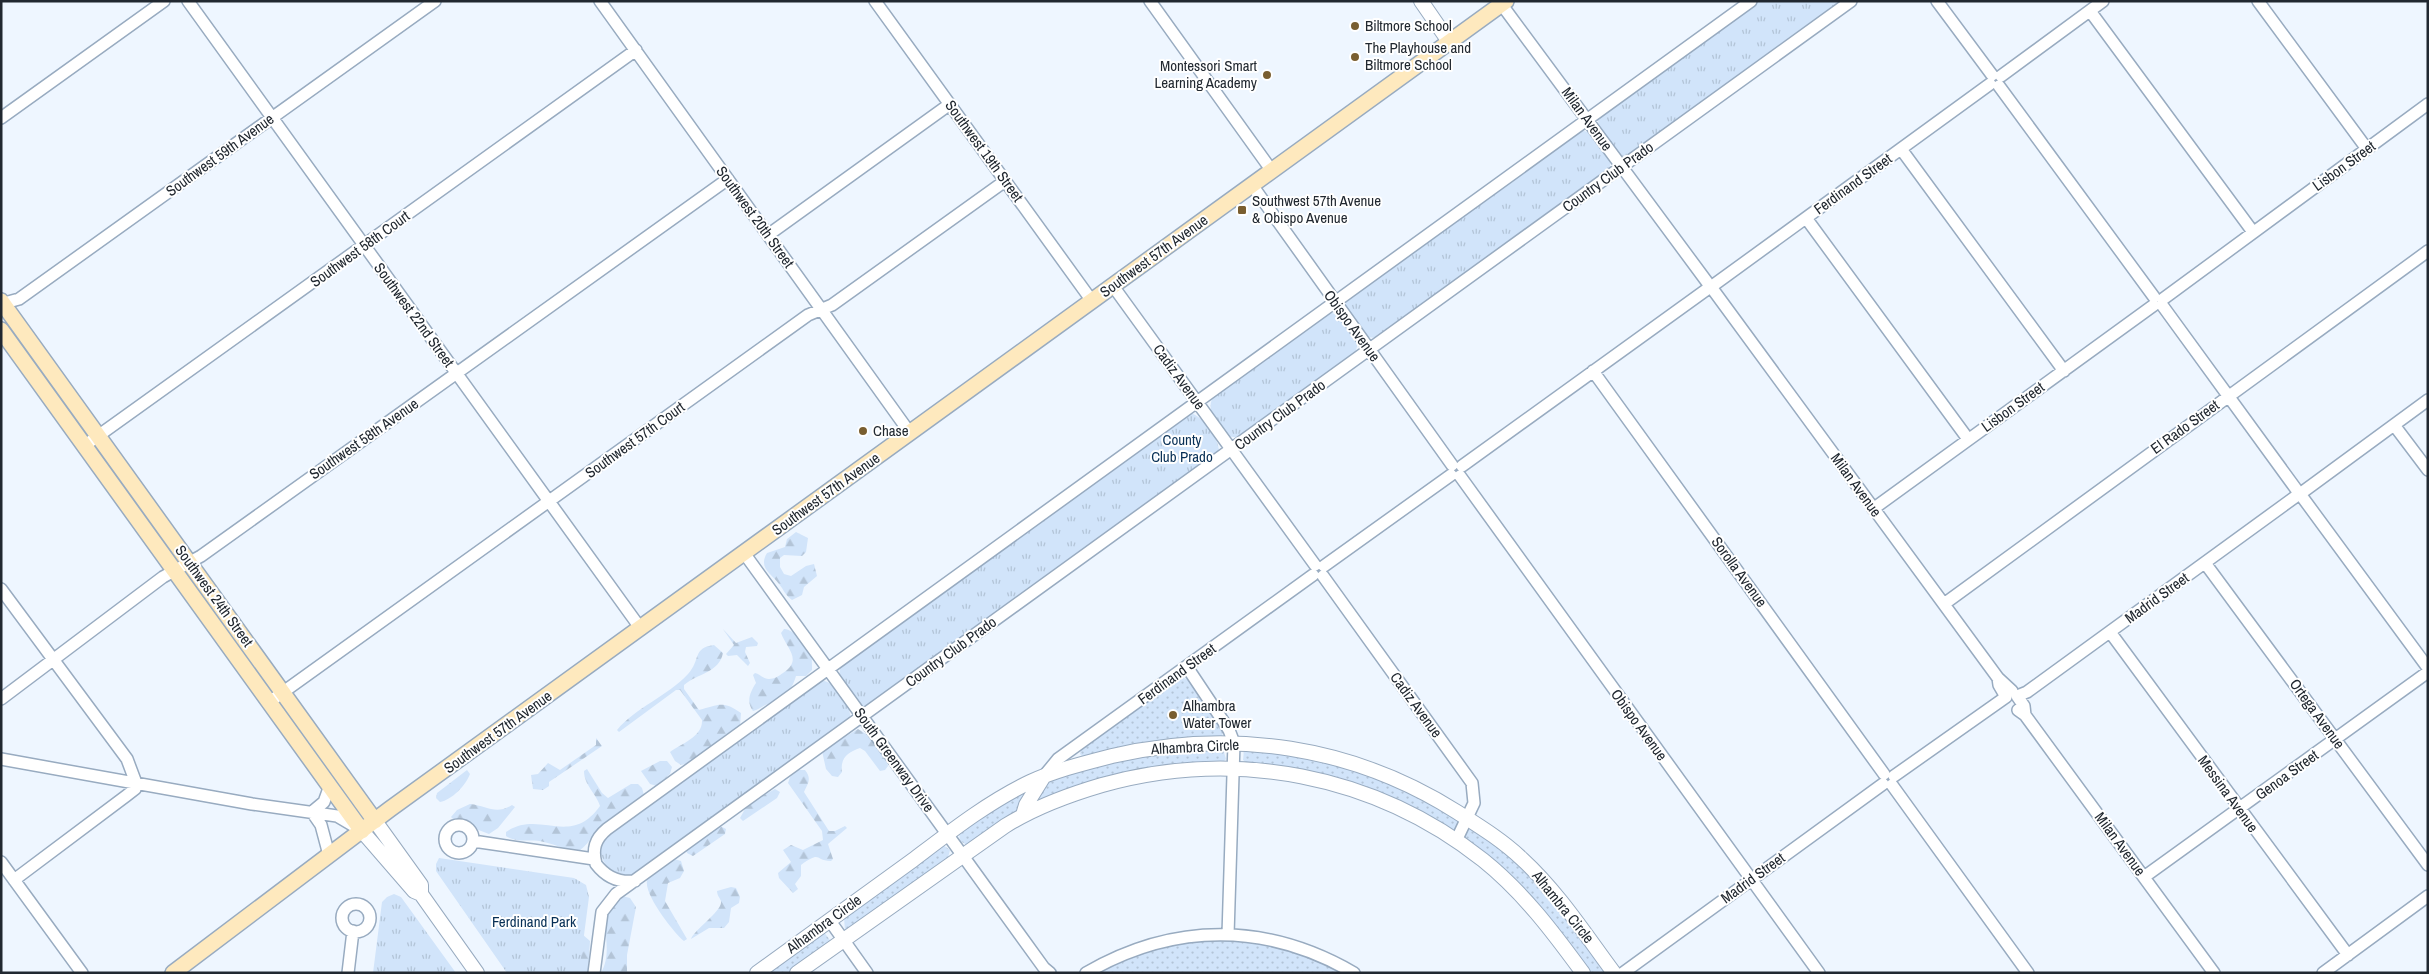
<svg xmlns="http://www.w3.org/2000/svg" width="2429" height="974" font-family="'Archivo Narrow',sans-serif">
<defs>
<pattern id="grass-dots" width="8" height="8" patternUnits="userSpaceOnUse" patternTransform="scale(1.25)"><rect width="8" height="8" fill="#d1e4fa"/><path d="M2 2h.1M6 6h.1" fill="none" stroke="#b3c4d7" stroke-width="1.8" stroke-linecap="round"/></pattern>
<pattern id="forest-firs" width="22" height="20" patternUnits="userSpaceOnUse" patternTransform="scale(1.25)"><rect width="22" height="20" fill="#d1e4fa"/><path d="M5 1l3.5 6h-7zM16 11l3.5 6h-7z" fill="#b3c4d7"/></pattern>
<pattern id="park-tufts" width="24" height="20" patternUnits="userSpaceOnUse" patternTransform="scale(1.25)"><rect width="24" height="20" fill="#d1e4fa"/><path d="M3 7l-1-3M5 7V3M7 7l1-3M15 17l-1-3M17 17v-4M19 17l1-3" fill="none" stroke="#b3c4d7"/></pattern>
</defs>
<rect width="100%" height="100%" fill="#eef6ff"/>
<path fill="url(#grass-dots)" d="M1181,677L1192,681L1223,731L1222,738L1083,757L1080,754L1081,749Z
M1177,748L1223,749L1226,759L1223,762L1035,803L1047,780L1092,764Z
M1271,749L1375,775L1459,818V822L1453,833L1425,817L1248,764L1243,760L1244,750Z
M1034,783L1020,809L967,845L960,841L959,833Z
M1474,828L1536,878L1604,969V973H1588L1464,840L1466,830Z
M943,845L950,850L948,858L845,931L844,917Z
M823,931L833,944L793,973H764Z
M1227,938L1296,950L1347,973H1094L1118,960L1178,941Z"/>
<path fill="url(#forest-firs)" d="M796,532L808,538L806,552L802,556L784,555L780,558V567L784,574L791,576L806,566L814,564L817,576L804,587L802,595L792,600C785,595 784,590 779,584C771,573 758,568 767,553L785,547L787,539Z
M723,629L736,643L752,637L758,643L757,646L746,647L745,652L750,663L748,666L737,655L728,656L726,654L734,645Z
M784,629C792,628 809,646 811,653C812,658 812,665 812,670L806,676H796C791,693 783,698 768,704C762,706 759,710 753,711C746,702 750,692 756,683L753,675L755,673C760,674 763,679 769,679C774,679 779,676 783,673C803,660 787,649 781,633Z
M714,645L723,653C719,673 698,673 684,685V689L699,710C718,705 723,700 741,713L740,726C734,730 725,734 720,739C709,750 698,762 681,765L675,761L670,752C681,744 703,737 702,720L680,690H676L619,732L617,730C636,707 668,696 688,674C701,660 692,648 714,645Z
M858,729L869,736L887,761L888,766L885,770L880,771L865,751L860,748C848,752 840,758 842,772L838,777L832,776L826,769L822,751Z
M596,738L602,746L549,782V786L543,790L533,789L531,775L538,774L548,763L560,770L596,745Z
M660,761H667L672,767L670,774L657,786L650,784L641,771Z
M587,769L602,793L608,798L631,784H638L642,788L644,795C634,806 620,811 608,820C596,829 591,842 579,851C566,850 557,845 544,842C531,838 519,844 506,836V832C540,809 570,848 600,806C596,793 584,785 584,771Z
M467,770L470,774C466,785 452,800 440,802L436,798L437,793Z
M797,770H805C812,779 808,783 804,792L829,831H835L845,826L847,828L828,844L833,859L831,861C814,861 822,850 801,865V876L795,884L798,889L793,893L779,878L778,873L791,862L783,850L791,845L803,850L823,840L822,831L788,783L790,777Z
M775,789L780,792L777,798L743,821L740,818L745,809L757,799Z
M470,804C487,806 496,815 512,805L515,807L498,828L489,834L455,821L451,817L457,810Z
M718,825L726,829L725,834L693,856L687,853L686,848Z
M674,859L681,861L684,871L680,878L668,883L665,901L687,939L684,941C674,933 640,890 648,878C653,870 667,864 674,859Z
M731,887L736,888L740,897L739,903L731,908L729,922L724,928H709L691,939C694,930 722,911 721,902C721,899 717,896 717,891Z
M622,896L630,898L636,907L627,955V973H601C617,944 591,920 622,896Z
M582,934L590,941L588,973H574Z"/>
<path fill="url(#park-tufts)" d="M1758,1H1841L1631,154L1623,156L1618,154L1599,128L1598,120L1602,115Z
M1584,131L1591,133L1611,161L1609,170L1377,338L1366,337L1346,309V301L1351,296L1578,132Z
M1332,313L1337,315L1358,343L1355,354L1240,438L1227,436C1218,422 1204,412 1214,395L1327,314Z
M1193,414C1205,419 1218,438 1219,450L1215,456L866,707L860,705L839,677L840,669L844,663L1186,415Z
M824,681C836,683 853,708 850,720L634,875C616,878 604,869 600,851L607,835L818,682Z
M439,858L574,878L586,885L589,897L579,973H507L436,871V864Z
M394,894L401,897L456,973H373L382,902L387,897Z"/>
<g fill="none" stroke-linecap="round" stroke-linejoin="round">
<defs>
<path id="minor" d="M188,1L641,629
M600,1L910,433
M875,1L1092,301
M1150,1L1272,171
M1937,1L1992,75
M2258,1L2367,149
M1502,5L1707,282
M2090,11L2253,232
M2001,76L2103,1
M1999,86L2154,297
M1,118L164,1
M1901,149L2064,371
M1252,185L1452,465
M1806,218L1968,439
M768,235L950,104
M1715,284L1990,84
M1113,286L1315,565
M1714,291L1998,678L2012,691
M2163,299L2428,104
M1,304L19,299L435,1
M2162,305L2296,489
M1593,371L1884,774
M2394,425L2428,470
M84,446L636,50
M1462,466L1706,290
M1460,476L1819,973
M2304,491L2428,400
M2303,498L2428,668
M1873,509L2154,305
M744,553L1044,968L1050,973
M2205,563L2428,865
M1324,566L1451,475
M1323,576L1472,783L1474,803L1456,841
M1,589L127,759L136,783L135,789L126,796L14,880
M1944,604L2428,251
M2110,632L2348,955
M1187,667L1229,730L1234,743L1228,935
M1,699L163,577L201,556L728,179
M268,703L808,315L832,305L1005,181
M2018,710L2025,715L2214,973
M2025,715L2024,706L2017,696L2027,692L2295,497
M1,759L252,804L337,816L359,829
M1044,776L1058,759L1313,575
M1894,776L2006,697L1999,685L1998,678
M1892,785L2028,973
M312,812L321,825L329,855
M312,812L324,802L329,788
M445 839a14 14 0 1 1 28 0a14 14 0 1 1-28 0Z
M473,841L594,859
M1,862L82,973
M2144,877L2428,672
M635,881C619,883 606,877 596,864C592,849 595,839 607,829L1751,1
M342 918a14 14 0 1 1 28 0a14 14 0 1 1-28 0Z
M830,921L867,973
M348,973L353,931
M594,973L602,912L616,894L1851,1
M1086,973C1174,922 1266,922 1354,973
M1623,973L1883,784
M2323,973L2428,896"/>
<path id="tertiary" d="M1421,1L1450,43
M1023,815L1026,805L1044,776
M375,821L421,885V893
M362,831L414,891L421,894L477,973
M757,973C809,935 861,898 913,860C950,832 988,802 1030,782C1056,770 1085,763 1112,756C1232,728 1353,746 1457,812C1479,826 1502,840 1522,859C1558,892 1585,934 1614,973
M797,973L1005,826C1035,807 1068,795 1102,785C1235,748 1374,774 1483,860C1523,892 1553,932 1583,973"/>
<path id="secondary" d="M1,301L375,821
M1,330L362,831
M173,973L390,809L1506,1"/>
</defs>
<use href="#minor" stroke="#98abc0" stroke-width="14"/>
<use href="#tertiary" stroke="#98abc0" stroke-width="16"/>
<use href="#secondary" stroke="#98abc0" stroke-width="18"/>
<use href="#minor" stroke="#fff" stroke-width="11"/>
<use href="#tertiary" stroke="#fff" stroke-width="14"/>
<use href="#secondary" stroke="#fee9be" stroke-width="15"/>
</g>
<g fill="#795e30" stroke="#fff" stroke-width="2">
<circle cx="1355" cy="26" r="5"/>
<circle cx="1355" cy="57" r="5"/>
<circle cx="1267" cy="75" r="5"/>
<rect x="1237" y="205" width="10" height="10" rx="2.5"/>
<circle cx="863" cy="431" r="5"/>
<circle cx="1173" cy="715" r="5"/>
</g>
<g text-anchor="middle" stroke-width="4" stroke-linejoin="round" paint-order="stroke">
<g font-size="15" fill="#212830" stroke="#fff" text-anchor="start">
<text x="1365" y="31">Biltmore School</text>
<text x="1365" y="53">The Playhouse and<tspan x="1365" dy="17">Biltmore School</tspan></text>
<text x="1257" y="71" text-anchor="end">Montessori Smart<tspan x="1257" dy="17">Learning Academy</tspan></text>
<text x="1252" y="206">Southwest 57th Avenue<tspan x="1252" dy="17">&amp; Obispo Avenue</tspan></text>
<text x="873" y="436">Chase</text>
<text x="1183" y="711">Alhambra<tspan x="1183" dy="17">Water Tower</tspan></text>
</g>
<g font-size="15" fill="#212830" stroke="#fff">
<text transform="translate(1587 119) rotate(54)" y="5">Milan Avenue</text>
<text transform="translate(984 151) rotate(54)" y="5">Southwest 19th Street</text>
<text transform="translate(220 155) rotate(-36)" y="5">Southwest 59th Avenue</text>
<text transform="translate(2344 166) rotate(-36)" y="5">Lisbon Street</text>
<text transform="translate(1608 177) rotate(-36)" y="5">Country Club Prado</text>
<text transform="translate(1853 184) rotate(-36)" y="5">Ferdinand Street</text>
<text transform="translate(755 217) rotate(54)" y="5">Southwest 20th Street</text>
<text transform="translate(360 249) rotate(-36)" y="5">Southwest 58th Court</text>
<text transform="translate(1154 256) rotate(-36)" y="5">Southwest 57th Avenue</text>
<text transform="translate(414 315) rotate(54)" y="5">Southwest 22nd Street</text>
<text transform="translate(1352 326) rotate(54)" y="5">Obispo Avenue</text>
<text transform="translate(1179 377) rotate(54)" y="5">Cadiz Avenue</text>
<text transform="translate(2013 407) rotate(-36)" y="5">Lisbon Street</text>
<text transform="translate(1280 415) rotate(-36)" y="5">Country Club Prado</text>
<text transform="translate(2185 427) rotate(-36)" y="5">El Rado Street</text>
<text transform="translate(364 439) rotate(-35)" y="5">Southwest 58th Avenue</text>
<text transform="translate(635 440) rotate(-36)" y="5">Southwest 57th Court</text>
<text transform="translate(1856 485) rotate(54)" y="5">Milan Avenue</text>
<text transform="translate(826 494) rotate(-36)" y="5">Southwest 57th Avenue</text>
<text transform="translate(1739 572) rotate(54)" y="5">Sorolla Avenue</text>
<text transform="translate(214 596) rotate(54)" y="5">Southwest 24th Street</text>
<text transform="translate(2157 598) rotate(-36)" y="5">Madrid Street</text>
<text transform="translate(951 652) rotate(-36)" y="5">Country Club Prado</text>
<text transform="translate(1177 674) rotate(-36)" y="5">Ferdinand Street</text>
<text transform="translate(1416 705) rotate(54)" y="5">Cadiz Avenue</text>
<text transform="translate(2317 714) rotate(54)" y="5">Ortega Avenue</text>
<text transform="translate(1639 725) rotate(54)" y="5">Obispo Avenue</text>
<text transform="translate(498 732) rotate(-36)" y="5">Southwest 57th Avenue</text>
<text transform="translate(1195 747) rotate(-3)" y="5">Alhambra Circle</text>
<text transform="translate(894 760) rotate(54)" y="5">South Greenway Drive</text>
<text transform="translate(2287 775) rotate(-36)" y="5">Genoa Street</text>
<text transform="translate(2228 794) rotate(54)" y="5">Messina Avenue</text>
<text transform="translate(2120 844) rotate(54)" y="5">Milan Avenue</text>
<text transform="translate(1753 878) rotate(-36)" y="5">Madrid Street</text>
<text transform="translate(1563 907) rotate(51)" y="5">Alhambra Circle</text>
<text transform="translate(824 924) rotate(-36)" y="5">Alhambra Circle</text>
</g>
<g font-size="15" fill="#072f55" stroke="#fff">
<text x="1182" y="445">County<tspan x="1182" dy="17">Club Prado</tspan></text>
<text x="534" y="927">Ferdinand Park</text>
</g>
</g>
<rect width="2429" height="974" fill="none" stroke="#212830" stroke-width="5"/>
</svg>
